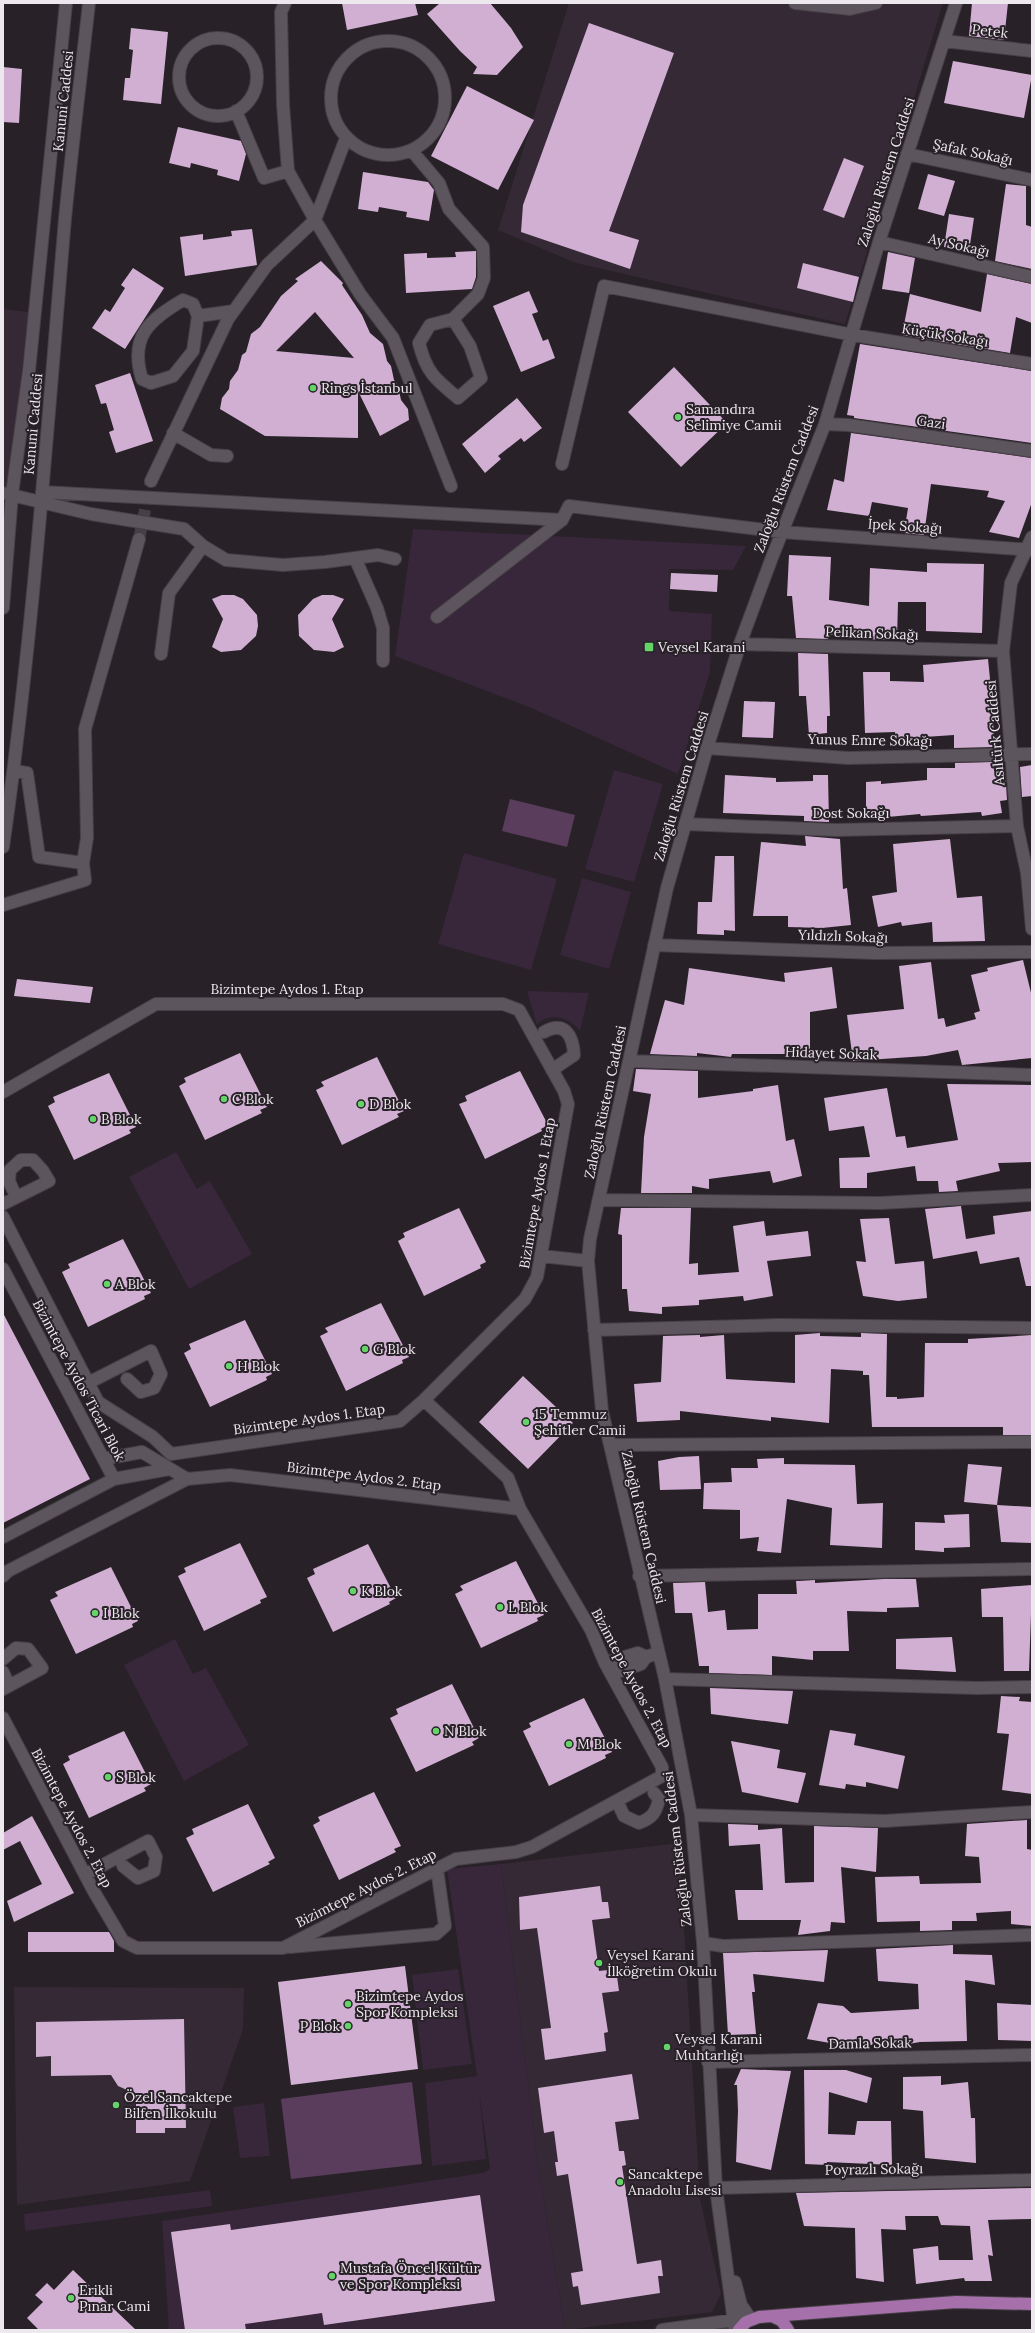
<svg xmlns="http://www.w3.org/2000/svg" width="1035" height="2333" font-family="Lora,serif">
<rect width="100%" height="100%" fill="#282128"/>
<path fill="#352935" d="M569,3H943L845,324L576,263L498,230Z
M3,309L28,312L3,547Z
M679,1843L700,2199L721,2294L712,2312L565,2330L538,2165L501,1864Z
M14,1987L244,1988L243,2029L190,2181L17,2205Z"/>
<path fill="#38263a" d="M413,529L746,546L733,570L670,569L669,611L712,614L710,672L678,774L529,707L395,656Z
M614,770L663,784L634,882L585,869Z
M464,853L557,879L531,970L438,944Z
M582,878L631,892L609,969L560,955Z
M527,991L589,993L580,1031C570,1018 550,1011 537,1025Z
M176,1152L197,1189L210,1181L252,1254L189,1289L129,1177Z
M175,1639L193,1674L206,1668L249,1745L184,1781L124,1665Z
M501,1864L538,2165L565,2330H169L162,2221L483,2173L490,2169L479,2091L486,2159L432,2166L425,2083L477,2076L447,1869Z
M458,1969L472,2064L423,2070L412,1975Z
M264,2103L270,2156L240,2158L233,2107Z
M210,2190L212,2206L25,2231L24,2214Z"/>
<path fill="#5a3d5c" d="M510,799L575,815L567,847L502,831Z
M412,2082L422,2164L291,2179L281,2099Z"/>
<path fill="#d1afd3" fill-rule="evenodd" d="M342,3H415L418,15L347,30Z
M440,3H490L511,28L523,47L497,75L473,74L477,67L460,51L427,14Z
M972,3H1008L1004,40L969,36Z
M589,23L674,53L609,231L639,240L630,269L521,232L523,205Z
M131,28L168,32L161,104L123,100L125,78H130L133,50L129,49Z
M953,61L1032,75L1024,118L944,103Z
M3,67L22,69L19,123L3,122Z
M467,86L534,120L498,190L431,156Z
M178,127L241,141L246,154L239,181L217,175L218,170L191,163L190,168L169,163Z
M844,158L864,166L844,218L823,210Z
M363,172L428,182L434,190L429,221L406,217L407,212L379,207L378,212L358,209Z
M928,174L955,181L944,216L918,209Z
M1006,184L1026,186V225L1032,227V269L995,261Z
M949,214L974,218L969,251L944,247Z
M252,229L257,265L185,276L180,237L203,234V240L232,236L231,231Z
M476,251V277L472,289L406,293L404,254L427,253V258L456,257L455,252Z
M888,252L915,258L909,293L882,289Z
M321,261L343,283L342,285L362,315L370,333L383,344L387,361L391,366L394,380L398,386L401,400L408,409L409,420L380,436L358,391V438L265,436L220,409L222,398L229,389L230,381L238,370L242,355L246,352L251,334L260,327L281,296L298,281L295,279ZM315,312L354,358L276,351Z
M803,263L859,277L853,302L797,288Z
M133,268L164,288L125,349L92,328L105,309L110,312L125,288L121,285Z
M987,274L1032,284V323L1016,317L1010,353L902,335L910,294L981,312Z
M529,291L538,312L532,314L543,341L548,339L555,358L521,372L493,306Z
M860,344L1032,371V443L854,418V416L847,415Z
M674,367L727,423L681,467L628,412Z
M130,373L153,441L116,453L109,432L114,430L106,403L101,404L95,385Z
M517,398L542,428L524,442L521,438L498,456L501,459L485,473L462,444Z
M851,433L1032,458V502L1019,538L989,532L1005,501L987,497L989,491L931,484L924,535L904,533L908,508L872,502L869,516L827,510L834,479L844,482Z
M789,555L831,557L829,600L869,606L870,568L927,572V563L984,564L982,633L926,631V602H898L897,640L858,639L828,634V639L796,638L792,596H787Z
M671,573L718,575L717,592L670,589Z
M222,595H234L243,599L257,615L258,626L256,636L241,650L221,652L212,647L223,619L212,599Z
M322,595H333L344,599L332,619L344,647L334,652L314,650L299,636L298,615L313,599Z
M798,653L828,654L830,716H827V733L809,735L806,696H799Z
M988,659L993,709L994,747L954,748V735L895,739V732L865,733L863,672H890V681L924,682L923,665Z
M744,701L775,702L773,738L742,737Z
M994,762V771L1005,770L1007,800L1000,801L1002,813L982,816L981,812L921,816L920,814L866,819V782L881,781V784L927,780V768H955V763Z
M1032,765V796L1022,797L1020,767Z
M725,775L776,778V782L813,781V775H828L829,822L804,821V816L723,813Z
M805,836L840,839L843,889L847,888L851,925L822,928L788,927V916H753L761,842L806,846Z
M950,839L957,898L982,896L985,941L933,942L932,922L902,926L901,922L878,927L872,896L897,892L893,844Z
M715,856H734L735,931L724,930V935L697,934L698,902H712Z
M1023,960L1032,997V1058L962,1065L958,1050L926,1056L853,1061L847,1015L904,1009L899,966L931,962L938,1019L944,1018L946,1027L976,1019L974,1013L980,1011L971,975L988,971L987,968Z
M832,967L837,1008L810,1012V1054H732L731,1057L697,1053V1056L650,1054L665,1000L684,1005L689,968L785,982L784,973Z
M17,979L93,987L90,1003L14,996Z
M240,1053L267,1107L260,1110L262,1113L205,1140L179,1086L186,1082L184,1078Z
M377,1057L404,1111L397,1114L399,1117L342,1145L316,1090L324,1086L321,1082Z
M636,1069L698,1071V1098L753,1091V1089L778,1085L786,1141L794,1139L802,1176L773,1183L770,1171L709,1179V1189L692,1186V1193H641L644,1137L651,1094L633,1091Z
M520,1071L548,1125L541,1129L542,1131L485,1159L459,1104L467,1101L465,1096Z
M109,1073L136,1127L129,1130L131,1133L74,1160L48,1106L55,1102L53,1097Z
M947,1084L1032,1085V1162L998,1163L1000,1171L956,1181L958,1191L939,1192L938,1181H917L915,1166L867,1173V1188H840L839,1158L870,1157L864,1126L829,1131L824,1098L887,1088L896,1137L905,1136L907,1148L958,1140Z
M961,1206L966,1239L995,1234L993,1216L1032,1211V1286H1026L1019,1257L980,1264L977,1251L933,1259L925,1209Z
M459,1208L486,1262L480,1265L481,1268L424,1296L398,1241L405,1237L403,1233Z
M621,1208H691L689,1264L698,1263V1275L739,1272L733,1226L764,1221L766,1236L808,1231L811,1256L767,1261L773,1296L744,1301L743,1296L699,1300V1305L662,1307V1314L629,1311L627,1289H622V1235L618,1234Z
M889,1218L895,1264L924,1261L927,1298L898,1301L863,1296L856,1261L866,1262L860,1219Z
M123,1239L151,1293L144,1296L145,1299L88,1327L62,1272L70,1268L68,1264Z
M381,1303L409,1357L402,1360L403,1363L346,1391L320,1336L328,1332L325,1328Z
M3,1313L90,1479L3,1523Z
M245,1320L272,1374L266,1377L267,1380L210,1407L184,1353L191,1349L189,1344Z
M820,1333V1336L861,1337V1333L887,1334L886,1397H897V1399L924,1397L925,1343H968V1339L1032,1335V1435H1003V1427H872L869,1375H863V1371L831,1369L829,1423L771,1417V1421L680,1411V1420L637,1422L634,1384L661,1382L663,1336L700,1335V1337L724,1335L726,1379L795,1383V1335Z
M523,1376L573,1423L528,1469L479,1422Z
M699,1456L701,1489L660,1490L658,1461L679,1457Z
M784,1458V1464L855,1465L857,1504L883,1503L882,1548L830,1545L832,1508L787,1499L781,1553L757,1551L759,1537L740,1539V1510L703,1509L704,1483L732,1482L731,1468H758L757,1459Z
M968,1464L1002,1467L997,1505L964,1502Z
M997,1505L1032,1507V1543L1001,1542Z
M969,1514L970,1547L944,1548V1552L915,1550V1522L945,1523L944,1515Z
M240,1543L267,1597L260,1600L261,1603L204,1631L178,1576L186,1572L184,1568Z
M368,1544L396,1598L389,1602L390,1604L333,1632L307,1578L315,1574L313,1569Z
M516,1561L544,1615L537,1618L538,1621L481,1648L455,1594L463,1590L460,1586Z
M111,1567L138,1621L132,1624L133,1627L76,1654L50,1600L58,1596L55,1592Z
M884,1579H916L919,1607L887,1608V1612L847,1611L849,1651H813V1660L772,1656V1675L709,1673V1666H699L692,1613H675L673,1583L705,1582L708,1612L725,1610L727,1630L758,1629V1594H797L796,1581H799L815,1580V1583Z
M1032,1585L1029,1671H1004L1003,1617H982L981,1589Z
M952,1637L956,1672L896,1669V1639Z
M452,1684L479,1738L472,1742L474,1745L416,1772L390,1718L398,1714L396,1709Z
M710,1688L793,1691L788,1724L711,1714Z
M1001,1696L1020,1697L1019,1701L1032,1702V1794L1002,1790L1009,1734L997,1733Z
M584,1698L612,1752L605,1755L606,1758L549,1786L523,1731L531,1727L529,1723Z
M830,1730L856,1734L854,1745L905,1756L898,1789L866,1782V1787L846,1784L845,1789L819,1785Z
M124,1731L151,1784L144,1788L146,1791L89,1818L63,1764L70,1760L68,1756Z
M731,1741L780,1750L777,1768L806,1773L798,1803L742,1792Z
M374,1792L401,1846L394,1849L396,1852L339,1880L313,1825L320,1821L318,1817Z
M248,1804L275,1858L268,1862L270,1864L213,1892L186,1838L194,1834L192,1829Z
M32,1816L74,1893L14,1922L7,1901L42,1884L20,1841L3,1850V1833Z
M1027,1820V1849L1032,1850V1926L1011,1924V1911L976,1913L977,1921H952V1930L920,1931V1921L877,1922L875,1877L919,1876L920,1884L981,1883L979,1857L965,1856L967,1824Z
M728,1824L758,1825V1830L782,1828L785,1883L814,1882V1826L878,1828L876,1872L841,1867L845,1923L831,1922L830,1931L798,1935L801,1920H738L735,1890H763L760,1844L729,1846Z
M600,1886L602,1902H608L610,1918L592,1920L599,1971L616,1969L619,1991L602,1993L608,2032L604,2033L606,2051L545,2060L541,2029L551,2028L537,1928L520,1930L519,1897Z
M28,1932H109L114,1941V1952H28Z
M953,1945V1954L992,1955L995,1985L965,1980L967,2041L920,2042L891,2047L863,2044V2042L830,2043L807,2039L818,2003L843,2006L851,2013L919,2009L918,1984L878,1981L876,1949Z
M828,1950L824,1982L753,1974L755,1992H752L756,2034L728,2035L723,1953Z
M405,1966L418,2069L291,2085L278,1982Z
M997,2003L1032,2005V2041L998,2040Z
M184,2019L186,2128H165V2133H136V2094L118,2086L111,2075L51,2076V2056L36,2057V2022Z
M741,2069L791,2071L771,2170L736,2162L738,2111L737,2085H734Z
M804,2070H846L872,2078L867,2103L829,2092L828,2134L855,2135L857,2121H891L892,2165L827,2162V2165L805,2164Z
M632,2074L639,2119L615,2122L619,2151H624L626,2165L622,2166L637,2264L661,2260L663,2276H658L660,2293L581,2305L578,2286L573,2287L571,2273L583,2271L568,2174L557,2176L555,2162H558L554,2131L544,2133L538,2088Z
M941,2076V2085L968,2082L971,2118H975L976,2163L925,2158L923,2111L903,2109V2077Z
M1032,2188V2219L988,2220L993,2256L988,2255L992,2281H965L964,2278L916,2284L913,2249L938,2246L939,2260H973L970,2226L941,2225L938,2216H905L906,2230L881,2229L884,2282L856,2278L855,2228L804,2226L796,2193Z
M480,2195L495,2301L324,2325L322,2313L245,2324L246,2330H185L171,2232L230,2224L231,2230Z
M73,2270L136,2330H39L27,2318L43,2302L35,2295L47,2283L54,2290Z"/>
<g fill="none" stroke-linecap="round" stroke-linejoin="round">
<path stroke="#463f46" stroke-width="12" stroke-dasharray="12 6" stroke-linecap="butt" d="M139,539L151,481"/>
<defs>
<path id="minor" d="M285,3L281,12L283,104L288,171L315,220L360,294L393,338L451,486
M795,3L850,9L876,3
M179 77a39 39 0 1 1 78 0a39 39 0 1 1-78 0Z
M944,41L1032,51
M331 98a57 57 0 1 1 114 0a57 57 0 1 1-114 0Z
M236,111L264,178L288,171
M412,151L439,183L449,209L483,247L484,278L478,294L453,319L430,325L419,343C426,372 435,379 458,398L481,378L470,346L453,319
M907,154L1032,180
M879,242L1032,277
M198,316L193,351L173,376L151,383L142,379C129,337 149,320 183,300L193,304L198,316L234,311
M825,424L848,425L1032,451
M173,433L211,455L227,456
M562,464L604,286L853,335L1032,364
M151,481L228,319L267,265L315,220L346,138
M42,492L562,520L569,506L782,532L1032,550
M3,493L91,514L184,529L203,546L226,560L283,565L325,562L378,555L395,559
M1032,537L1011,583L1003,651L1017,826L1027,873L1032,929
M355,558L377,608L383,628V661
M3,608L12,494L29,371L66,3
M437,617L562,520
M740,644L1003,651
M161,654L169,593L203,546
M707,748L848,758L1032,754
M14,771L27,773L39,857L83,863L87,838L85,729L139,539
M685,824L836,830L1017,826
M3,847C33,639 47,429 65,219C72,147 81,75 89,3
M3,905L85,880L83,863
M654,945L876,953L1032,952
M544,1032C565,1020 573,1036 574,1055L552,1070
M629,1061L1032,1075
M3,1092L156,1004H503L519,1010L564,1091L568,1104L537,1277L525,1299L424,1400L400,1421L171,1454L153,1437L98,1402L3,1217
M600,1200L880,1203L1032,1195
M3,1204L49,1181L43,1171L33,1160H21L10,1170L9,1181L13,1190
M541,1256L588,1261
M3,1269L114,1479L3,1537
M594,1330L779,1325L1032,1328
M88,1383L151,1351L161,1374L154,1388L141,1392L127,1379
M424,1400L508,1478L520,1509
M610,1445L1032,1442
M104,1459L142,1452L187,1479
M114,1479L169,1469
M3,1576L8,1571L187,1479L230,1475L520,1509L591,1630L605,1663L662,1767V1776L532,1847L516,1852L456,1859L283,1948H137L123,1941L93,1890L3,1718
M639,1576L1032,1569
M3,1659L16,1648L28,1649L42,1668L3,1689
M605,1663L638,1653L646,1657L658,1653
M3,1672L6,1679
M611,1674L641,1664L646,1657
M665,1679L977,1688L1032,1687
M617,1801L624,1816L639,1823C652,1818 656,1813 659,1799L654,1793
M691,1815L884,1821L1032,1812
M86,1874L148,1841L156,1857L154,1871L138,1878L123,1866
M703,1943L723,1946L1032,1935
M290,1947L436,1934L445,1926L437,1869
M708,2062L1032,2055
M716,2188L1032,2180
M735,2282L741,2305L750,2318
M662,2330L742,2319
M735,2330L716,2188L703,1943L691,1815L665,1679L602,1411L588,1261L590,1239L667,888L707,748L740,644L771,560L825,424L879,242L956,3"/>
<path id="major" d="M772,2316L782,2321L788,2330
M739,2330L746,2322L759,2317L956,2302L1032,2304"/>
</defs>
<use href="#minor" stroke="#463f46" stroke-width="14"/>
<use href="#major" stroke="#463f46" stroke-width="14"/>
<use href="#minor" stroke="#5d555d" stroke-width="12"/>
<use href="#major" stroke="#a671aa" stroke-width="12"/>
</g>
<g fill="#64d468" stroke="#282128" stroke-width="1.5">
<circle cx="313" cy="388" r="4"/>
<circle cx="678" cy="417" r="4"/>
<rect x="644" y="642" width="10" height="10" rx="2"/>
<circle cx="224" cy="1099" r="4"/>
<circle cx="361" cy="1104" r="4"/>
<circle cx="93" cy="1119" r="4"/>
<circle cx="107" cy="1284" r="4"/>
<circle cx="365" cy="1349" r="4"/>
<circle cx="229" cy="1366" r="4"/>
<circle cx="526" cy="1422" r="4"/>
<circle cx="353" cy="1591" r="4"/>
<circle cx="500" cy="1607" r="4"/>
<circle cx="95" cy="1613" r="4"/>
<circle cx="436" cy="1731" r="4"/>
<circle cx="569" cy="1744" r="4"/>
<circle cx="108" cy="1777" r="4"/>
<circle cx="599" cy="1963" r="4"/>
<circle cx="348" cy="2004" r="4"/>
<circle cx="348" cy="2026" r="4"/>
<circle cx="667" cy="2047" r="4"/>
<circle cx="116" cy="2105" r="4"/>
<circle cx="620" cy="2182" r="4"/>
<circle cx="332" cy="2276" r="4"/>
<circle cx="71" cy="2298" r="4"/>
</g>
<g text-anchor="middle" stroke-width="4" stroke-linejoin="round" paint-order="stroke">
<g font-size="14" fill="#ede8ed" stroke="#282128">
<text transform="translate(990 31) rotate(7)" y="5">Petek</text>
<text transform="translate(63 101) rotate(-84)" y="5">Kanuni Caddesi</text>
<text transform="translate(973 152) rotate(12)" y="5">Şafak Sokağı</text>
<text transform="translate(886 172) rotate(-72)" y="5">Zaloğlu Rüstem Caddesi</text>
<text transform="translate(959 245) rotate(13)" y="5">Ay Sokağı</text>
<text transform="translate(945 335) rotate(9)" y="5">Küçük Sokağı</text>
<text transform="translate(931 422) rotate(8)" y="5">Gazi</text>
<text transform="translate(33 424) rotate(-85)" y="5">Kanuni Caddesi</text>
<text transform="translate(786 479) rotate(-69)" y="5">Zaloğlu Rüstem Caddesi</text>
<text transform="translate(905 526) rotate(4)" y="5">İpek Sokağı</text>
<text transform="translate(872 633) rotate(2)" y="5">Pelikan Sokağı</text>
<text transform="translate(995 733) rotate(-95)" y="5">Asıltürk Caddesi</text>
<text transform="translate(870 740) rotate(1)" y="5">Yunus Emre Sokağı</text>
<text transform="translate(681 786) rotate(-73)" y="5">Zaloğlu Rüstem Caddesi</text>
<text x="851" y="818">Dost Sokağı</text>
<text transform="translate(843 936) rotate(2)" y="5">Yıldızlı Sokağı</text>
<text x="287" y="994">Bizimtepe Aydos 1. Etap</text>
<text transform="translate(831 1053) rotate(2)" y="5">Hidayet Sokak</text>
<text transform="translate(605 1102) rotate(-78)" y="5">Zaloğlu Rüstem Caddesi</text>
<text transform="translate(537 1193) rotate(-80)" y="5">Bizimtepe Aydos 1. Etap</text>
<text transform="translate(79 1380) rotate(62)" y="5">Bizimtepe Aydos Ticari Blok</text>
<text transform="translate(309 1419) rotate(-8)" y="5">Bizimtepe Aydos 1. Etap</text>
<text transform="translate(364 1476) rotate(7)" y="5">Bizimtepe Aydos 2. Etap</text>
<text transform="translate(644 1527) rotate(77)" y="5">Zaloğlu Rüstem Caddesi</text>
<text transform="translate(632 1678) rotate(62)" y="5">Bizimtepe Aydos 2. Etap</text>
<text transform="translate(72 1818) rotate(62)" y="5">Bizimtepe Aydos 2. Etap</text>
<text transform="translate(677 1849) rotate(-97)" y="5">Zaloğlu Rüstem Caddesi</text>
<text transform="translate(366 1888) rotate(-27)" y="5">Bizimtepe Aydos 2. Etap</text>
<text transform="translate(870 2043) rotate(-1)" y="5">Damla Sokak</text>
<text transform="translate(874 2169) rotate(-1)" y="5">Poyrazlı Sokağı</text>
</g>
<g font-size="14" fill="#ede8ed" stroke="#282128" text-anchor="start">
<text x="321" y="393">Rings İstanbul</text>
<text x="686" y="414">Samandıra<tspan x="686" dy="16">Selimiye Camii</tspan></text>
<text x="658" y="652">Veysel Karani</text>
<text x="232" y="1104">C Blok</text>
<text x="369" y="1109">D Blok</text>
<text x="101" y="1124">B Blok</text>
<text x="115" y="1289">A Blok</text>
<text x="373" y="1354">G Blok</text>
<text x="237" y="1371">H Blok</text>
<text x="534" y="1419">15 Temmuz<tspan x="534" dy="16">Şehitler Camii</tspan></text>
<text x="361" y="1596">K Blok</text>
<text x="508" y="1612">L Blok</text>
<text x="103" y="1618">I Blok</text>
<text x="444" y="1736">N Blok</text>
<text x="577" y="1749">M Blok</text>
<text x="116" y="1782">S Blok</text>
<text x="607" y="1960">Veysel Karani<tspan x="607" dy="16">İlköğretim Okulu</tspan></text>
<text x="356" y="2001">Bizimtepe Aydos<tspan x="356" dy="16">Spor Kompleksi</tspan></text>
<text x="340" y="2031" text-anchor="end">P Blok</text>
<text x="675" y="2044">Veysel Karani<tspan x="675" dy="16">Muhtarlığı</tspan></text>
<text x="124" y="2102">Özel Sancaktepe<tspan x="124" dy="16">Bilfen İlkokulu</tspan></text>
<text x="628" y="2179">Sancaktepe<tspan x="628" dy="16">Anadolu Lisesi</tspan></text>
<text x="340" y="2273">Mustafa Öncel Kültür<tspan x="340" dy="16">ve Spor Kompleksi</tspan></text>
<text x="79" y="2295">Erikli<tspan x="79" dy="16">Pınar Cami</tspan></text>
</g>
</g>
<rect width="1035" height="2333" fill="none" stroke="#ede8ed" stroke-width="8"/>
</svg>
